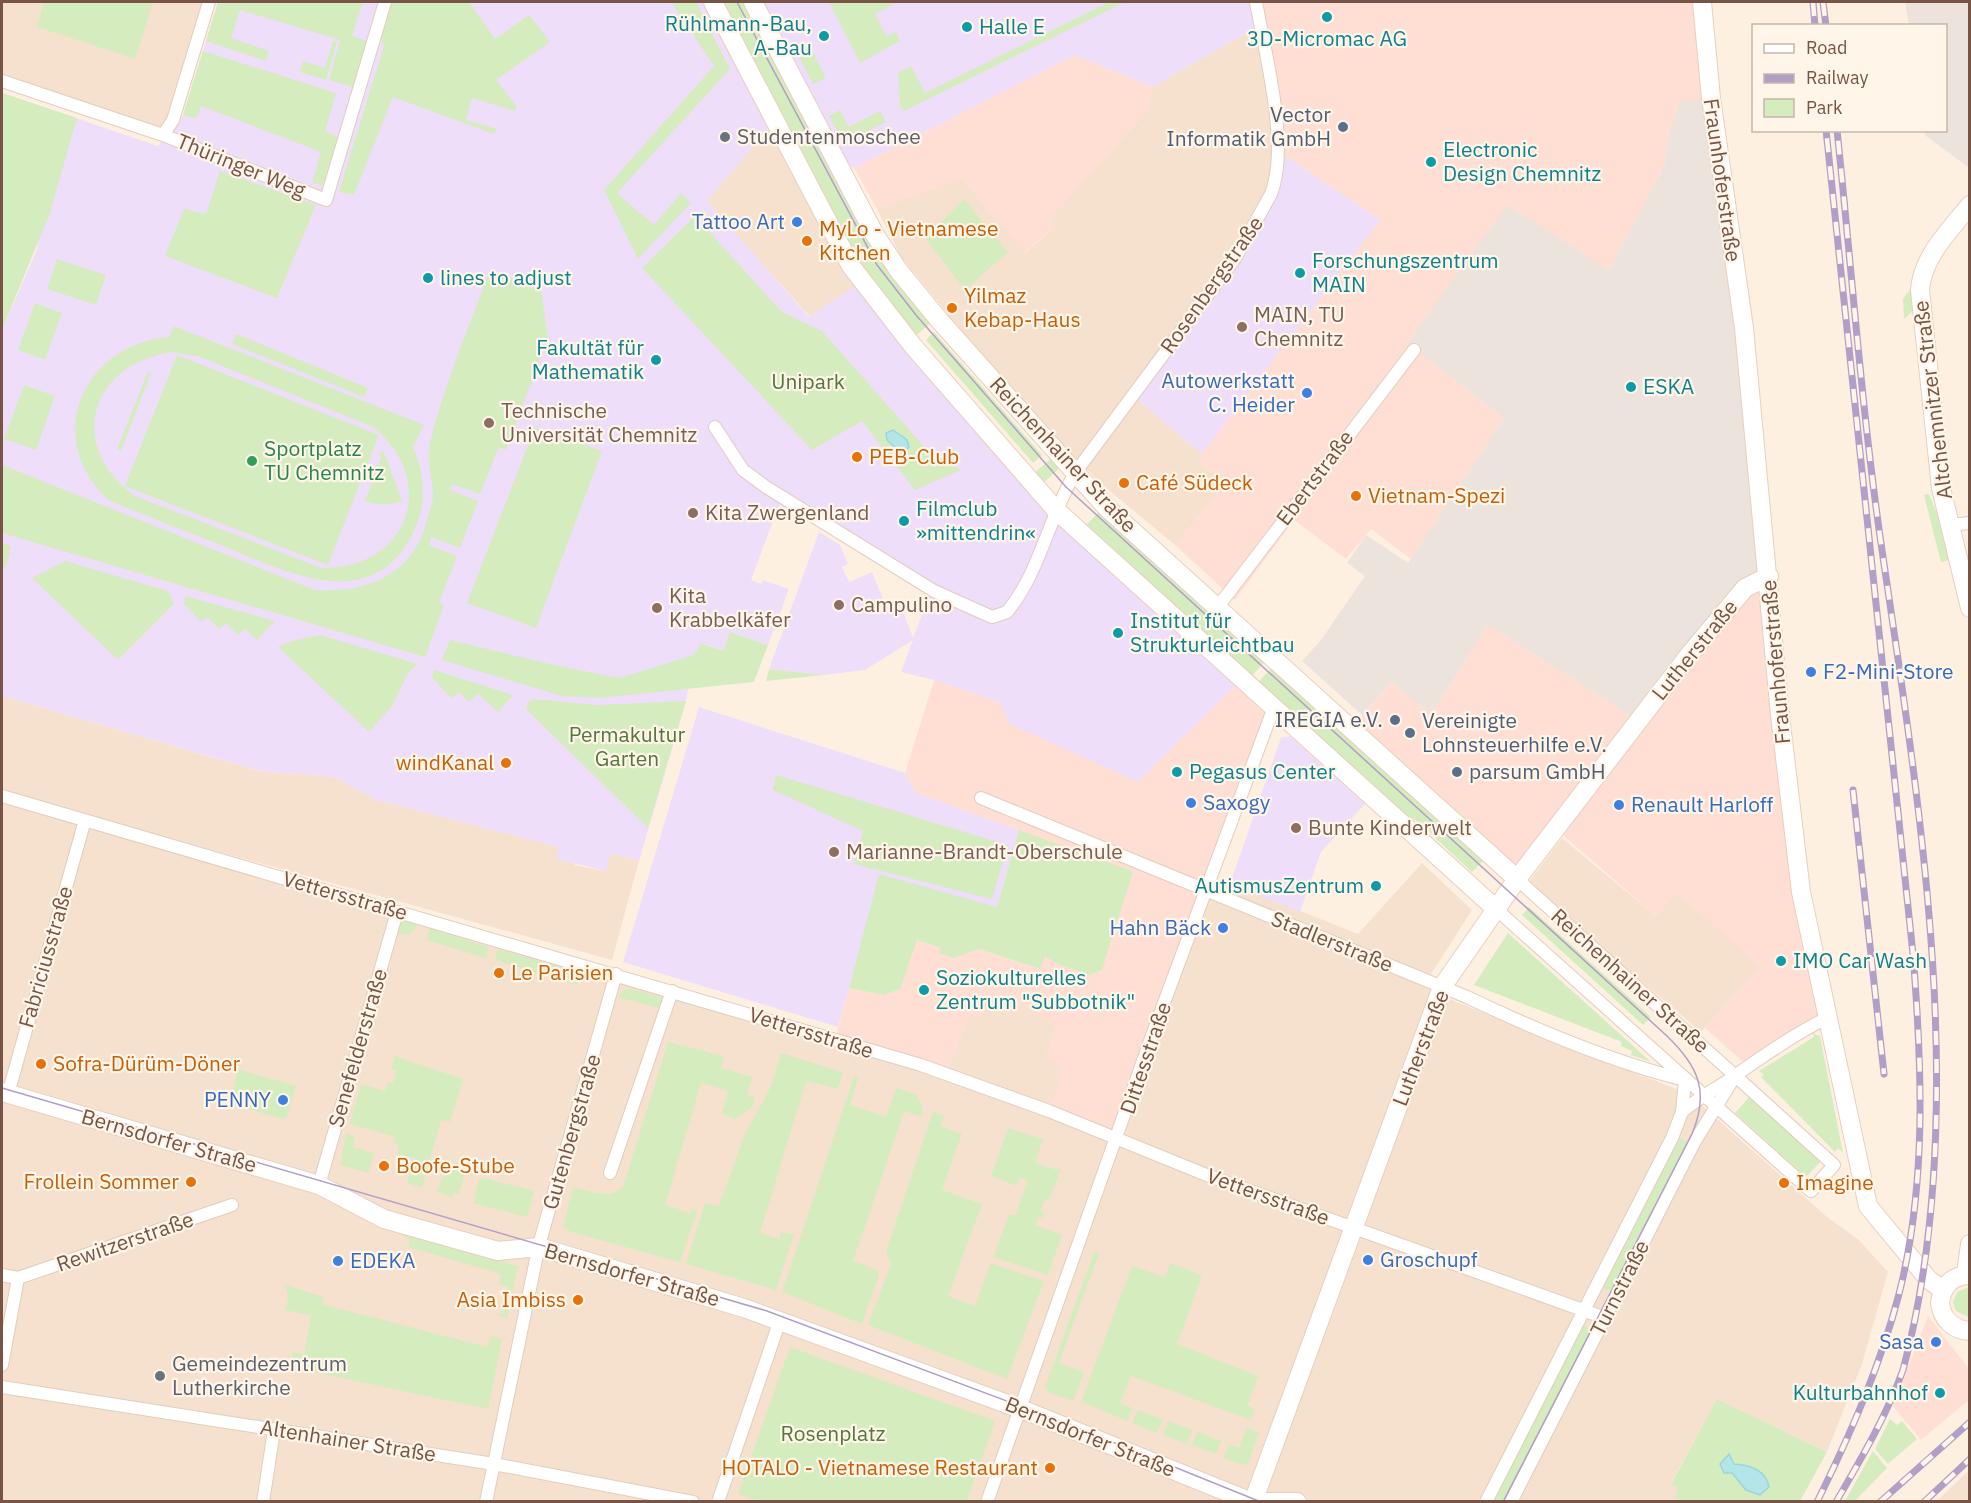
<svg xmlns="http://www.w3.org/2000/svg" width="1971" height="1503" font-family="'IBM Plex Sans',sans-serif">
<rect width="100%" height="100%" fill="#fef0e1"/>
<path fill="#f6e1cf" d="M2,2H203L163,135L2,77Z
M1260,25L1285,135L1287,157L1262,214L1133,396L1202,454L1200,462L1226,483L1175,545L1104,486L1062,445L976,348L902,258L877,209L962,178L1025,253L1055,227L1049,219L1147,111L1153,87Z
M768,129L788,136L858,284L810,317L706,201Z
M2,696L259,771L334,777L377,800L559,847L575,865L605,871L611,853L639,861L612,960L2,792Z
M2,796L946,1073L970,1014L980,1017L987,994L1037,1011L1056,1024L1055,1061L1062,1072L1206,890L1233,884L1358,934L1422,863L1472,910L1430,976L1444,997L1689,1094L1826,1216L1859,1240L1888,1272L1862,1364L1827,1452L1717,1399L1671,1483L1677,1487L1676,1498L1682,1501H2Z
M1562,838L1656,916L1677,892L1761,967L1701,1032L1527,884Z
M1969,1470V1501H1937Z"/>
<path fill="#ffded4" d="M1256,2H1702L1711,98L1668,140L1664,166L1609,270L1449,287L1407,342L1504,418L1411,559L1371,529L1346,559L1294,520L1235,600L1175,545L1226,483L1199,462L1202,454L1380,220L1287,157L1285,135Z
M1075,55L1153,87L1147,111L1050,219L1055,227L1024,253L962,178L877,209L854,168Z
M1762,578L1780,715L1827,1018L1762,1055L1742,1061L1705,1028L1760,967L1677,892L1656,916L1557,830L1517,879L1363,734L1362,715L1392,682L1431,715L1488,625L1639,721Z
M934,680L999,702L1138,782L1240,681L1271,715L1118,1139L1049,1111L1062,1072L1055,1061L1045,1057L1056,1024L1037,1018V1011L987,995L980,1017L970,1014L946,1073L835,1040L849,988L883,995L917,940L941,948L954,958L979,949L1039,969L1045,955L1133,871L916,793L905,773Z
M1928,1316L1969,1369V1400L1921,1440L1893,1406Z"/>
<path fill="#ece3dd" d="M1905,2H1969L1968,167L1926,136L1925,131L1946,130V26L1909,25Z
M1711,98L1762,578L1639,721L1488,625L1431,715L1392,682L1362,715L1302,661L1321,640L1365,576L1347,563L1366,535L1408,563L1504,418L1407,343L1507,205L1609,270L1664,166L1668,140L1680,102Z"/>
<path fill="#eedefa" d="M218,2H1256L1260,25L1153,87L1075,55L854,168L768,129L707,201L809,317L858,284L955,399L1240,681L1138,782L1010,724L999,702L934,680L901,672L913,640L865,670L824,675L769,669L819,532L840,545L848,564L842,567L849,582L872,572L886,606L899,601L913,638L930,594L821,525L779,505L751,580L761,584L763,580L789,589L768,645L730,632L723,651L702,643L694,655L686,701L639,861L611,853L606,871L556,859L558,847L377,800L334,777L260,771L2,696V330L38,247L2,93L158,146L183,115Z
M1287,157L1380,220L1202,454L1133,396L1236,257Z
M699,707L905,773L916,793L1019,830L997,907L868,920L838,1027L623,962Z
M1290,736L1365,804L1321,852L1300,912L1237,887L1233,884L1232,878L1281,738Z"/>
<path fill="#d5ecbf" fill-rule="evenodd" d="M44,2H153L135,59L37,27Z
M218,2H363L352,36L370,42L355,88L329,80L340,40L240,10L231,38L269,51L266,61L206,41Z
M392,2H469L495,39L529,15L550,42L496,80L517,107L515,111L472,98L466,120L497,129L494,134L393,97L354,195L339,192L384,46L381,39Z
M671,2H696L730,69L617,193L654,225L681,193L691,203L638,259L604,190L714,66Z
M720,2H748L934,320L913,338L869,283Z
M829,2H898L875,14L886,36L896,32L900,41L860,63Z
M1109,2H1125L904,111L900,106L898,73L911,66L925,93Z
M333,41L337,42L326,80L300,72L303,61L325,68Z
M809,45L826,78L813,84L796,51Z
M203,51L336,93L325,131L338,137L324,186L312,183L321,152L201,106L196,119L183,115Z
M2,93L77,118L50,213L2,330Z
M840,110L849,127L880,111L886,122L847,141L841,139L829,116Z
M220,171L316,205L277,298L165,256L184,209L206,214Z
M964,199L1008,252L965,290L925,238Z
M695,216L782,312L822,331L928,451L961,470L915,490L862,421L812,450L642,268Z
M57,259L106,275L96,305L47,289Z
M490,270L541,290L548,338L506,450L499,447L480,494L452,484L450,490L478,501L460,548L431,537L429,545L457,556L439,603L444,605L425,657L2,533V465L315,590C368,593 413,575 427,520C429,513 432,505 433,498C433,480 426,460 430,443C444,384 469,327 490,270Z
M1912,287L1913,311L1904,319L1903,299Z
M35,303L62,313L45,360L18,350Z
M174,326L424,425L413,447C427,478 426,510 410,539C366,616 280,569 221,545C184,531 147,516 110,501C41,441 82,344 169,337ZM173,352L200,357L373,427C440,481 408,570 321,568L135,496C65,446 90,363 173,352Z
M934,332L1042,455L1033,463L926,340Z
M236,334L368,388L364,397L232,344Z
M177,355L379,435L328,565L125,486Z
M148,372L151,373L121,451L117,449Z
M24,385L55,396L36,450L4,439Z
M535,427L602,451L536,628L467,603Z
M383,450L402,501C390,505 377,506 365,501L381,457L379,453Z
M1053,457L1061,467L1042,484L1032,475Z
M1929,494L1943,529L1950,560L1941,562L1924,495Z
M1101,510L1266,660L1250,678L1083,528Z
M2,543L11,546L7,564L2,569Z
M65,561L168,591L174,604L118,660L32,578Z
M185,596L275,621L257,640L245,629L238,635L226,623L219,629L207,617L201,622L184,604Z
M730,632L768,645L754,682L599,698L562,696L442,660L450,640L554,665L619,678L694,655L701,643L723,651Z
M320,635L418,664L408,673L392,706L369,732L278,647L295,640Z
M1274,666L1487,857L1472,872L1418,822L1392,807L1256,684Z
M769,669L824,675L766,681Z
M434,670L513,695L498,712L478,694L469,702L459,692L451,698L432,677Z
M534,699L596,705L686,701L648,828L526,709L528,702Z
M776,775L1008,845L992,899L854,864L863,831L773,790Z
M1019,830L1133,871L1102,970L1089,975L1056,963L1045,956L1040,969L979,949L954,958L939,953L941,948L917,940L900,989L883,995L849,988L879,874L997,907Z
M1529,907L1651,1017L1643,1025L1522,915Z
M406,920L421,921L409,935L394,932L400,922Z
M430,924L434,930L489,947L486,958L427,940Z
M1508,933L1651,1062L1631,1055L1632,1051L1621,1046L1622,1042L1474,985Z
M498,949L581,973L577,985L495,960Z
M631,989L665,998L661,1009L618,997L624,990Z
M1812,1033L1820,1036L1843,1153L1838,1148L1835,1152L1761,1077L1764,1075L1759,1071L1814,1037Z
M668,1042L724,1056L721,1068L752,1077L747,1095L755,1097L753,1106L736,1119L722,1114L728,1091L701,1083L665,1205L691,1213L692,1209L697,1211L680,1262L571,1232L563,1227L573,1187C589,1191 609,1200 623,1187Z
M781,1053L843,1072L838,1089L806,1081L760,1233L779,1239L781,1232L794,1235L776,1290L686,1264L705,1203L719,1206L744,1136L770,1088Z
M395,1056L463,1079L450,1122L441,1120L422,1188L407,1183L414,1158L397,1154L399,1145L393,1143L395,1137L350,1124L361,1084L385,1091L388,1082L393,1083L396,1071L391,1069Z
M238,1069L296,1086L287,1117L283,1119L230,1104Z
M854,1076L858,1078L850,1105L886,1117L896,1088L916,1094L922,1105L923,1117L904,1111L853,1261L877,1270L879,1275L862,1324L782,1292Z
M1751,1095L1822,1160L1806,1177L1735,1113Z
M933,1111L944,1116L941,1126L962,1134L942,1190L982,1204L948,1296L975,1306L991,1263L1044,1281L1007,1379L868,1325L891,1264L886,1251Z
M1008,1128L1043,1139L1035,1163L1054,1169H1061L1049,1200L1045,1199L1041,1210L1044,1212L1042,1218L1038,1217L1035,1225L1062,1235L1048,1275L993,1257L1009,1214L1015,1216L1028,1180L1020,1177L1017,1186L991,1176Z
M346,1133L355,1136L353,1147L374,1153L368,1173L340,1165Z
M1677,1136L1690,1143L1614,1293L1600,1287Z
M448,1162L457,1165L464,1175L459,1194L454,1193L452,1197L437,1192Z
M483,1178L534,1191L527,1217L473,1203L479,1180Z
M398,1233L518,1266L507,1319L494,1314H503L508,1287L499,1284L501,1274L408,1247L410,1240Z
M1094,1252L1099,1254L1059,1363L1084,1372L1073,1401L1049,1393L1045,1387Z
M1170,1263L1202,1275L1177,1344L1258,1376L1247,1406L1255,1409L1251,1420L1131,1376L1120,1403L1132,1408L1128,1421L1081,1402L1132,1266L1165,1277Z
M285,1285L324,1297L322,1304L487,1347L491,1336L502,1339L488,1409L289,1367L293,1352L304,1354L311,1316L285,1310L288,1297Z
M1969,1287L1970,1317H1968L1956,1311L1953,1302L1957,1292Z
M1581,1324L1594,1331L1508,1501L1490,1502Z
M790,1347L995,1421L967,1501L764,1502L738,1494Z
M1717,1399L1827,1452L1800,1501H1682L1676,1498L1677,1487L1671,1484Z
M1138,1410L1163,1419L1157,1433L1132,1423Z
M1890,1419L1897,1425L1902,1421L1917,1439L1888,1464L1875,1449Z
M1168,1421L1192,1430L1187,1444L1163,1435Z
M1246,1428L1259,1433L1248,1464L1244,1465L1224,1458L1229,1444L1239,1448Z
M1197,1432L1221,1441L1216,1454L1192,1445Z
M1873,1451L1887,1468L1855,1501H1845Z"/>
<path fill="#b4e5e9" stroke="#9ad6db" stroke-width="1.5" d="M893,430L907,440L909,447L902,454L887,440L886,433Z
M1729,1454L1734,1464C1749,1465 1766,1469 1769,1487L1760,1495L1746,1490L1732,1473H1724L1720,1464Z"/>
<g fill="none" stroke-linecap="round" stroke-linejoin="round">
<defs>
<path id="street" d="M2,81L163,135L326,200L385,2
M163,135L173,120L209,2
M715,427L743,470L766,487L934,591L992,617L1007,612C1040,572 1049,517 1075,473L1236,257L1271,194C1290,146 1265,53 1256,2
M1949,525L1970,523
M1217,608L1414,350
M2,796L921,1065L1049,1111L1209,1176L1605,1318
M981,798L1467,997C1536,1030 1607,1060 1681,1079
M1496,909L1811,1191L1834,1165L1517,879
M8,1094L85,820
M1682,1112C1699,1097 1718,1088 1736,1075C1766,1054 1795,1034 1827,1018
M610,1173L672,991
M319,1185L397,912
M2,1275L18,1278L232,1205
M2,1365L18,1278
M2,1387L494,1464L693,1502
M263,1502L274,1430
M486,1502L539,1245L616,974
M718,1502L780,1320
M987,1502L1155,1027L1274,707
M1486,1502L1672,1138L1682,1112L1685,1080
M1511,1502L1695,1141L1735,1076"/>
<path id="secondary" d="M713,2L851,266L913,346L1056,510L1496,909
M753,2L875,235L899,271L940,321L1106,507L1517,879
M1702,2L1711,98L1744,328L1780,715L1801,892L1868,1206L1929,1280L1943,1290
M1970,205C1950,230 1922,257 1920,290L1941,488L1970,608
M2,1092L319,1185L384,1219L498,1251L539,1247L744,1308L1021,1409L1252,1502
M1966,1274L1970,1244
M1970,1275C1952,1275 1942,1286 1940,1303C1942,1319 1953,1330 1970,1331
M1253,1502L1442,987L1517,879L1689,655L1745,588L1769,576
M1258,1502H1297"/>
</defs>
<use href="#street" stroke="#e3ccbc" stroke-width="14"/>
<use href="#secondary" stroke="#eacebc" stroke-width="20"/>
<use href="#street" stroke="#fff" stroke-width="12"/>
<use href="#secondary" stroke="#fff" stroke-width="18"/>
<path stroke="#b29fc8" stroke-width="1.5" d="M737,2L877,265L916,315L1066,487L1667,1036C1698,1066 1710,1091 1692,1134L1503,1502
M2,1088L767,1311L1068,1424L1261,1502"/>
<defs>
<path id="rail" d="M1813,2L1815,26
M1823,2L1826,26
M1853,790L1884,1074
M1817,1502C1850,1435 1880,1367 1899,1294C1927,1184 1922,1067 1913,954L1826,130
M1836,1502C1861,1459 1886,1417 1903,1370C1971,1117 1921,815 1883,557C1862,416 1852,272 1837,130
M1880,1502L1970,1422
M1924,1502L1970,1459"/>
</defs>
<use href="#rail" stroke="#b29fc8" stroke-width="7"/>
<use href="#rail" stroke="#fff5e9" stroke-width="4.5" stroke-dasharray="14" stroke-linecap="butt"/>
</g>
<g fill="#0f9aa8" stroke="#fff5e9" stroke-width="2">
<circle cx="1327" cy="17" r="6"/>
<circle cx="967" cy="27" r="6"/>
<circle cx="824" cy="36" r="6"/>
<circle cx="1431" cy="162" r="6"/>
<circle cx="1300" cy="273" r="6"/>
<circle cx="428" cy="278" r="6"/>
<circle cx="656" cy="360" r="6"/>
<circle cx="1631" cy="387" r="6"/>
<circle cx="904" cy="521" r="6"/>
<circle cx="1118" cy="633" r="6"/>
<circle cx="1177" cy="772" r="6"/>
<circle cx="1376" cy="886" r="6"/>
<circle cx="1781" cy="961" r="6"/>
<circle cx="924" cy="990" r="6"/>
<circle cx="1940" cy="1393" r="6"/>
</g>
<g fill="#5c6f8a" stroke="#fff5e9" stroke-width="2">
<circle cx="1343" cy="127" r="6"/>
<circle cx="1395" cy="720" r="6"/>
<circle cx="1410" cy="733" r="6"/>
<circle cx="1457" cy="772" r="6"/>
</g>
<g fill="#6b7280" stroke="#fff5e9" stroke-width="2">
<circle cx="725" cy="137" r="6"/>
<circle cx="160" cy="1376" r="6"/>
</g>
<g fill="#3f7fe0" stroke="#fff5e9" stroke-width="2">
<circle cx="797" cy="222" r="6"/>
<circle cx="1307" cy="393" r="6"/>
<circle cx="1811" cy="672" r="6"/>
<circle cx="1191" cy="803" r="6"/>
<circle cx="1619" cy="805" r="6"/>
<circle cx="1223" cy="928" r="6"/>
<circle cx="283" cy="1100" r="6"/>
<circle cx="1368" cy="1260" r="6"/>
<circle cx="338" cy="1261" r="6"/>
<circle cx="1936" cy="1342" r="6"/>
</g>
<g fill="#e8710a" stroke="#fff5e9" stroke-width="2">
<circle cx="807" cy="241" r="6"/>
<circle cx="952" cy="308" r="6"/>
<circle cx="857" cy="457" r="6"/>
<circle cx="1124" cy="483" r="6"/>
<circle cx="1356" cy="496" r="6"/>
<circle cx="506" cy="763" r="6"/>
<circle cx="499" cy="973" r="6"/>
<circle cx="41" cy="1064" r="6"/>
<circle cx="384" cy="1166" r="6"/>
<circle cx="191" cy="1182" r="6"/>
<circle cx="1784" cy="1183" r="6"/>
<circle cx="578" cy="1300" r="6"/>
<circle cx="1050" cy="1468" r="6"/>
</g>
<g fill="#8d6e63" stroke="#fff5e9" stroke-width="2">
<circle cx="1242" cy="327" r="6"/>
<circle cx="489" cy="423" r="6"/>
<circle cx="693" cy="513" r="6"/>
<circle cx="839" cy="605" r="6"/>
<circle cx="657" cy="608" r="6"/>
<circle cx="1296" cy="828" r="6"/>
<circle cx="834" cy="852" r="6"/>
</g>
<circle fill="#2e9e5b" stroke="#fff5e9" stroke-width="2" cx="252" cy="461" r="6"/>
<g text-anchor="middle" stroke-width="4.5" stroke-linejoin="round" paint-order="stroke">
<g font-size="21" fill="#0d838f" stroke="#fff5e9" text-anchor="start">
<text x="812" y="31" text-anchor="end">Rühlmann-Bau,<tspan x="812" dy="24">A-Bau</tspan></text>
<text x="979" y="34">Halle E</text>
<text x="1327" y="46" text-anchor="middle">3D-Micromac AG</text>
<text x="1443" y="157">Electronic<tspan x="1443" dy="24">Design Chemnitz</tspan></text>
<text x="1312" y="268">Forschungszentrum<tspan x="1312" dy="24">MAIN</tspan></text>
<text x="440" y="285">lines to adjust</text>
<text x="644" y="355" text-anchor="end">Fakultät für<tspan x="644" dy="24">Mathematik</tspan></text>
<text x="1643" y="394">ESKA</text>
<text x="916" y="516">Filmclub<tspan x="916" dy="24">»mittendrin«</tspan></text>
<text x="1130" y="628">Institut für<tspan x="1130" dy="24">Strukturleichtbau</tspan></text>
<text x="1189" y="779">Pegasus Center</text>
<text x="1364" y="893" text-anchor="end">AutismusZentrum</text>
<text x="1793" y="968">IMO Car Wash</text>
<text x="936" y="985">Soziokulturelles<tspan x="936" dy="24">Zentrum "Subbotnik"</tspan></text>
<text x="1928" y="1400" text-anchor="end">Kulturbahnhof</text>
</g>
<g font-size="21" fill="#4e5e75" stroke="#fff5e9" text-anchor="end">
<text x="1331" y="122">Vector<tspan x="1331" dy="24">Informatik GmbH</tspan></text>
<text x="1383" y="727">IREGIA e.V.</text>
<text x="1422" y="728" text-anchor="start">Vereinigte<tspan x="1422" dy="24">Lohnsteuerhilfe e.V.</tspan></text>
<text x="1469" y="779" text-anchor="start">parsum GmbH</text>
</g>
<g font-size="21" fill="#5b616d" stroke="#fff5e9" text-anchor="start">
<text x="737" y="144">Studentenmoschee</text>
<text x="172" y="1371">Gemeindezentrum<tspan x="172" dy="24">Lutherkirche</tspan></text>
</g>
<g font-size="21" fill="#775446" stroke="#fff5e9">
<text transform="translate(241 166) rotate(22)" y="7">Thüringer Weg</text>
<text transform="translate(1722 180) rotate(82)" y="7">Fraunhoferstraße</text>
<text transform="translate(1212 285) rotate(-55)" y="7">Rosenbergstraße</text>
<text transform="translate(1933 400) rotate(-97)" y="7">Altchemnitzer Straße</text>
<text transform="translate(1063 455) rotate(47)" y="7">Reichenhainer Straße</text>
<text transform="translate(1315 478) rotate(-53)" y="7">Ebertstraße</text>
<text transform="translate(1695 650) rotate(-51)" y="7">Lutherstraße</text>
<text transform="translate(1776 662) rotate(-95)" y="7">Fraunhoferstraße</text>
<text transform="translate(345 896) rotate(16)" y="7">Vettersstraße</text>
<text transform="translate(1332 942) rotate(22)" y="7">Stadlerstraße</text>
<text transform="translate(46 957) rotate(-74)" y="7">Fabriciusstraße</text>
<text transform="translate(1630 981) rotate(42)" y="7">Reichenhainer Straße</text>
<text transform="translate(811 1033) rotate(17)" y="7">Vettersstraße</text>
<text transform="translate(358 1048) rotate(-74)" y="7">Senefelderstraße</text>
<text transform="translate(1421 1048) rotate(-69)" y="7">Lutherstraße</text>
<text transform="translate(1146 1058) rotate(-71)" y="7">Dittesstraße</text>
<text transform="translate(572 1132) rotate(-74)" y="7">Gutenbergstraße</text>
<text transform="translate(169 1141) rotate(16)" y="7">Bernsdorfer Straße</text>
<text transform="translate(1268 1197) rotate(20)" y="7">Vettersstraße</text>
<text transform="translate(125 1242) rotate(-19)" y="7">Rewitzerstraße</text>
<text transform="translate(632 1275) rotate(16)" y="7">Bernsdorfer Straße</text>
<text transform="translate(1620 1288) rotate(-63)" y="7">Turnstraße</text>
<text transform="translate(1090 1437) rotate(22)" y="7">Bernsdorfer Straße</text>
<text transform="translate(348 1441) rotate(9)" y="7">Altenhainer Straße</text>
</g>
<g font-size="21" fill="#366cbe" stroke="#fff5e9" text-anchor="end">
<text x="785" y="229">Tattoo Art</text>
<text x="1295" y="388">Autowerkstatt<tspan x="1295" dy="24">C. Heider</tspan></text>
<text x="1823" y="679" text-anchor="start">F2-Mini-Store</text>
<text x="1203" y="810" text-anchor="start">Saxogy</text>
<text x="1631" y="812" text-anchor="start">Renault Harloff</text>
<text x="1211" y="935">Hahn Bäck</text>
<text x="271" y="1107">PENNY</text>
<text x="1380" y="1267" text-anchor="start">Groschupf</text>
<text x="350" y="1268" text-anchor="start">EDEKA</text>
<text x="1924" y="1349">Sasa</text>
</g>
<g font-size="21" fill="#c56008" stroke="#fff5e9" text-anchor="start">
<text x="819" y="236">MyLo - Vietnamese<tspan x="819" dy="24">Kitchen</tspan></text>
<text x="964" y="303">Yilmaz<tspan x="964" dy="24">Kebap-Haus</tspan></text>
<text x="869" y="464">PEB-Club</text>
<text x="1136" y="490">Café Südeck</text>
<text x="1368" y="503">Vietnam-Spezi</text>
<text x="494" y="770" text-anchor="end">windKanal</text>
<text x="511" y="980">Le Parisien</text>
<text x="53" y="1071">Sofra-Dürüm-Döner</text>
<text x="396" y="1173">Boofe-Stube</text>
<text x="179" y="1189" text-anchor="end">Frollein Sommer</text>
<text x="1796" y="1190">Imagine</text>
<text x="566" y="1307" text-anchor="end">Asia Imbiss</text>
<text x="1038" y="1475" text-anchor="end">HOTALO - Vietnamese Restaurant</text>
</g>
<g font-size="21" fill="#785e54" stroke="#fff5e9" text-anchor="start">
<text x="1254" y="322">MAIN, TU<tspan x="1254" dy="24">Chemnitz</tspan></text>
<text x="501" y="418">Technische<tspan x="501" dy="24">Universität Chemnitz</tspan></text>
<text x="705" y="520">Kita Zwergenland</text>
<text x="669" y="603">Kita<tspan x="669" dy="24">Krabbelkäfer</tspan></text>
<text x="851" y="612">Campulino</text>
<text x="1308" y="835">Bunte Kinderwelt</text>
<text x="846" y="859">Marianne-Brandt-Oberschule</text>
</g>
<g font-size="21" fill="#52783b" stroke="#fff5e9">
<text x="808" y="389">Unipark</text>
<text x="627" y="742">Permakultur<tspan x="627" dy="24">Garten</tspan></text>
<text x="833" y="1441">Rosenplatz</text>
</g>
<g font-size="21" fill="#27864d" stroke="#fff5e9" text-anchor="start">
<text x="264" y="456">Sportplatz<tspan x="264" dy="24">TU Chemnitz</tspan></text>
</g>
</g>
<rect width="1971" height="1503" fill="none" stroke="#775446" stroke-width="6"/>
<rect x="1752" y="24" width="195" height="108" fill="#fff5e9" stroke="#c9b5a8" stroke-width="1.5"/>
<rect x="1764" y="44" width="30" height="9" fill="#ffffff" stroke="#c9b5a8" stroke-width="1.5"/>
<text x="1806" y="54" font-size="18" fill="#775446">Road</text>
<rect x="1764" y="74" width="30" height="9" fill="#b29fc8" stroke="#c9b5a8" stroke-width="1.5"/>
<text x="1806" y="84" font-size="18" fill="#775446">Railway</text>
<rect x="1764" y="99" width="30" height="18" fill="#d5ecbf" stroke="#c9b5a8" stroke-width="1.5"/>
<text x="1806" y="114" font-size="18" fill="#775446">Park</text>
</svg>
